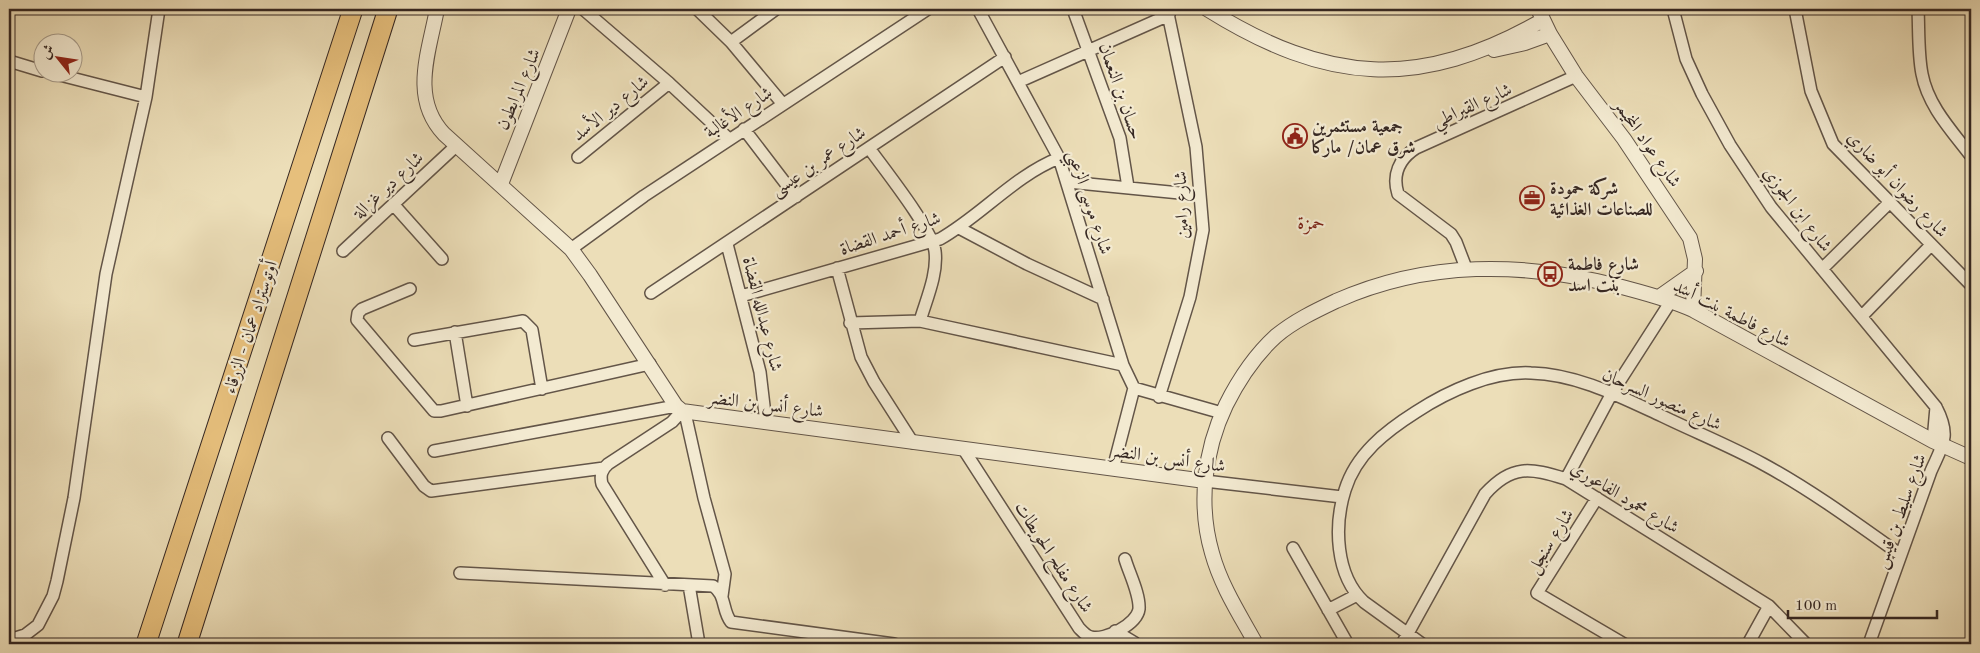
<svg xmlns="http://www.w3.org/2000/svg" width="1980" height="653" font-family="'Old Standard TT',Amiri,serif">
<rect width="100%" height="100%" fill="#ecdeb8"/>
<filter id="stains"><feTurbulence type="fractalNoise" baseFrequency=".004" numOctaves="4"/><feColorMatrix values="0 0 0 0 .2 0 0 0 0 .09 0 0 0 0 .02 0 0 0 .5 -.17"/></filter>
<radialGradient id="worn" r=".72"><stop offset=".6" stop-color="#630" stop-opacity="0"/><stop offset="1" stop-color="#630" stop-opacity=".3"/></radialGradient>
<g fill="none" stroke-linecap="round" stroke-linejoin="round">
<defs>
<path id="minor" d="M583,9L669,83L729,139
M697,9L731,42L782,103
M978,9L1059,158L1123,365L1134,388L1113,469
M1073,9L1120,138L1128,187
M1673,9L1686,59L1702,94L1730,145L1771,207L1936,407C1951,436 1943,444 1931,471L1869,644
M1795,9L1811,91L1833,144L1971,285
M1918,9C1919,30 1918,54 1922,74C1928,106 1952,131 1971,156
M731,42L776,9
M9,61L42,71
M48,72L146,97
M1018,82L1169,15
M744,129L796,197
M869,148C884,169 932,229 935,251C938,274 926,300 920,321
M578,157L669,83
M1068,182L1200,195
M393,204L442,259
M959,228L1027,264L1103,299
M727,244L760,372L766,423
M571,249L644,196L928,9
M343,251L457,145
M837,268L861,357L874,382L913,443
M1466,268L1456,242L1451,234L1398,194C1392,175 1399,159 1416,148L1576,76
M1822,269L1890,202
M410,289L362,309L358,313L357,320L434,411H441L650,364
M651,293L1005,57
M741,296L940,239C982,215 1014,176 1059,158
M1862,316L1931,245
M850,323L920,321L1123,365
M455,332L467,406
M414,340L523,321L532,330L542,389
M1134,388L1222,413
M1159,397L1190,297L1203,230L1196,147L1167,9
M685,413L704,498L725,574L722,596
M388,438L424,486L431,491L604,468
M1933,441L1936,407
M964,450L1079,628C1082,631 1086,636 1091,637C1105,641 1137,624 1139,609C1140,594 1129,573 1125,559
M434,451L676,406
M1566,479L1612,393L1671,301
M1205,481L1342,497
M1597,498L1537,593L1624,644
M1293,548L1346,641
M460,573L713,586C726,594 722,611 731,622L894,644
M665,585L602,484C600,476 601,470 608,464L672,422L682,411
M689,585L699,644
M1328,610L1357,595
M1115,631L1135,643
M9,640L25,635L38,625L53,596L57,581L74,498L106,274L146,97L159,9
M1402,644L1485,494C1512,464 1530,468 1566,479L1769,606L1806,644
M1422,644L1364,602C1335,575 1334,525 1345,490C1356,454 1386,431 1416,412C1448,391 1492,371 1531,373C1577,374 1621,397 1662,416C1695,432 1730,446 1763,464C1811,490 1856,523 1901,555
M1748,644L1769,606"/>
<path id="tertiary" d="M437,9C429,52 410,98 444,134L571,249L590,275L676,406L682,411L1205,481
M1207,9C1327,84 1419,91 1543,20
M1538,9L1550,34L1576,76L1624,139L1690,238L1695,259L1693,310
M1494,50L1525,43L1550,34
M501,184L569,9
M1659,297L1696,271
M1256,644C1240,615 1221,586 1212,553C1198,505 1204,451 1226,405C1239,379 1254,356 1276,336C1294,321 1315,311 1336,301C1428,260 1523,262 1618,286C1644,293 1669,299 1693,310L1933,441L1971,458"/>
<path id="trunk" d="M146,644L353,9
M187,644L388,9"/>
</defs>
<use href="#minor" stroke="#635548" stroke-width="14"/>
<use href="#tertiary" stroke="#635548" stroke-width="16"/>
<use href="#trunk" stroke="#352722" stroke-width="21"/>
<use href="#minor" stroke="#f3ead1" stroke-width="11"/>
<use href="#tertiary" stroke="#f3ead1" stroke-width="14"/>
<use href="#trunk" stroke="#e6bf7c" stroke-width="19"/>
</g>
<defs>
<symbol id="civic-ring" viewBox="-11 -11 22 22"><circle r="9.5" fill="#f3ead1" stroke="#8f2418" stroke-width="1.5"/><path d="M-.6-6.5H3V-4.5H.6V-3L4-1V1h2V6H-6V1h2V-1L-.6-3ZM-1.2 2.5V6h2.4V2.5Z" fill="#8f2418"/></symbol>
<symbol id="office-ring" viewBox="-11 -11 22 22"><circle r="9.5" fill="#f3ead1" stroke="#8f2418" stroke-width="1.5"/><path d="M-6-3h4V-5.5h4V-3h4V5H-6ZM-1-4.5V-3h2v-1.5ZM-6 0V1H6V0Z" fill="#8f2418"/></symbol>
<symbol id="bus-ring" viewBox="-11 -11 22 22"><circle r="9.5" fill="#f3ead1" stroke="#8f2418" stroke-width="1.5"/><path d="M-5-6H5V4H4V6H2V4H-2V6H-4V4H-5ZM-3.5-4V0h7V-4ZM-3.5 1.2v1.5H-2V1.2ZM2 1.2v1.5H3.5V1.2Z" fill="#8f2418"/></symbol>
</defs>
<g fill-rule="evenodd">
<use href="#civic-ring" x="1281" y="122" width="28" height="28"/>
<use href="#office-ring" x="1518" y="184" width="28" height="28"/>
<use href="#bus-ring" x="1536" y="260" width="28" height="28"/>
</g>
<g text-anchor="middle" stroke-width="4.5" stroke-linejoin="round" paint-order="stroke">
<g font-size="18" fill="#352722" stroke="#f3ead1">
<text transform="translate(518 89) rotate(-67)" y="6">شارع المرابطون</text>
<text transform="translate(1121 91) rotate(71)" y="6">حسان بن النعمان</text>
<text transform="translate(1472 105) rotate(-24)" y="6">شارع القيراطي</text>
<text transform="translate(610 108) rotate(-39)" y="6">شارع دير الأسد</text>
<text transform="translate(738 112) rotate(-34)" y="6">شارع الأغالبة</text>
<text transform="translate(1648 143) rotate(55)" y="6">شارع عواد المخيمر</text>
<text transform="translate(818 161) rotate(-34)" y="6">شارع عمر بن عيسى</text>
<text transform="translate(1898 184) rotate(47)" y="6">شارع رضوان أبو ضاري</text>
<text transform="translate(388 185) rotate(-43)" y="6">شارع دير غزالة</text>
<text transform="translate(1090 202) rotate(72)" y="6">شارع موسى الزعبي</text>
<text transform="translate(1181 205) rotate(-92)" y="6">شارع رامين</text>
<text transform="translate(1798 209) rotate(53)" y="6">شارع ابن الجوزي</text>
<text transform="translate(890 233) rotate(-18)" y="6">شارع أحمد القضاة</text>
<text transform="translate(1732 313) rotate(27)" y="6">شارع فاطمة بنت أسد</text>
<text transform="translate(763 314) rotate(76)" y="6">شارع عبدالله القضاة</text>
<text transform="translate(250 327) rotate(-72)" y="6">أوتوستراد عمان - الزرقاء</text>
<text transform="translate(1662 399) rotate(24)" y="6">شارع منصور السرحان</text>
<text transform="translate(766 404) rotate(7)" y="6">شارع أنس بن النضر</text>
<text transform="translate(1168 458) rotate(8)" y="6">شارع أنس بن النضر</text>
<text transform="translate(1625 497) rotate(31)" y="6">شارع محمود الفاعوري</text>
<text transform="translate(1900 511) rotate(-70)" y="6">شارع سليط بن قيس</text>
<text transform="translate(1550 541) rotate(-58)" y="6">شارع سنجل</text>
<text transform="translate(1054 557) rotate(57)" y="6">شارع مفلح الحويطات</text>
</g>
<g font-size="18" font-weight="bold" fill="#352722" stroke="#f3ead1" text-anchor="start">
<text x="1312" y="132">جمعية مستثمرين<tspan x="1312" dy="21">شرق عمان/ ماركا</tspan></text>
<text x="1550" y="194">شركة حمودة<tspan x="1550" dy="21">للصناعات الغذائية</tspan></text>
<text x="1568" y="270">شارع فاطمة<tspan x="1568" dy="21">بنت اسد</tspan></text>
</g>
<g font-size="19" fill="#7a1f14" stroke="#f3ead1">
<text x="1311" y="229">حمزة</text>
</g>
</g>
<rect width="1980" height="653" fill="none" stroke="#ecdeb8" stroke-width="30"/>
<rect x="10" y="10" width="1960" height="633" fill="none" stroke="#352722" stroke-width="2.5"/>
<rect x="15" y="15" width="1950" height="623" fill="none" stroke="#352722"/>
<g transform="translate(58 58) rotate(300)"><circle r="24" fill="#f3ead1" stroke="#a79c8b"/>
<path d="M0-4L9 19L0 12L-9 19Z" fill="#8f2418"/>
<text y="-8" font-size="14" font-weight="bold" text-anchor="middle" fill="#352722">ش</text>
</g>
<path d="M1788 610v8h149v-8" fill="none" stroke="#352722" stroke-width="2.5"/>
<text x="1795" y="610" font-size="15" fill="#352722" stroke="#f3ead1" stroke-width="4" paint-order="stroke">100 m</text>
<rect width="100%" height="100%" filter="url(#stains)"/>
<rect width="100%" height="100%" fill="url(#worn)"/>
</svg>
